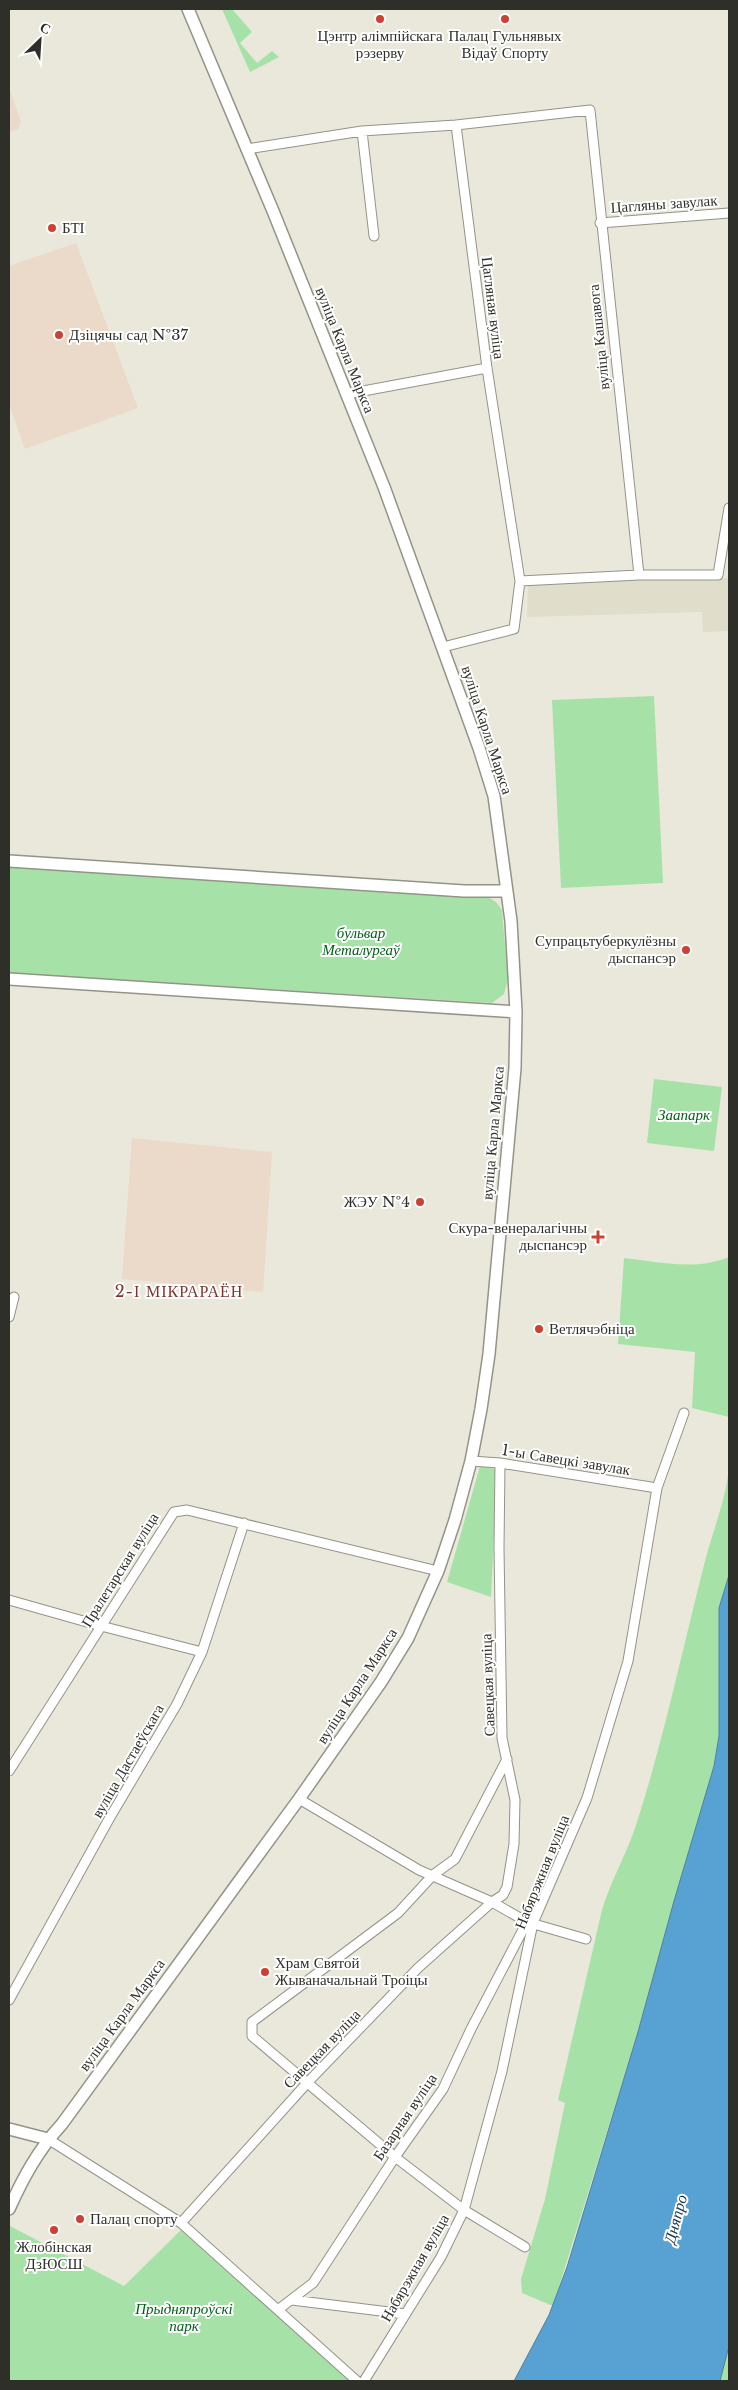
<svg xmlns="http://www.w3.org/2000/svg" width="738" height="2390" font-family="'Libre Baskerville',serif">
<rect width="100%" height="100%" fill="#e9e8db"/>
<path fill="#e0ddca" d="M729,578V631L703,632L702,612L527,617L528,583Z"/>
<path fill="#ebdac9" d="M9,87L21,122L18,129L9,132Z
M76,243L138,408L25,449L9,404V266Z
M132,1138L272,1152L263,1292L122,1279Z"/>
<path fill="#a6e2a8" d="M222,9H232L252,32L240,43L257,63L272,51L279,57L250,72Z
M654,696L663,883L561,888L552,700Z
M9,867L488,897L496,902L502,910L508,979L504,994L492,1003L9,973Z
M654,1079L722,1087L714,1151L647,1143Z
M729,1257V1417L692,1408L695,1352L618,1344L624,1258C660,1262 695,1271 729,1257Z
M480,1466L497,1469L491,1597L447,1582Z
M729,1466V1575L719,1608V1736L714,1766L674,1901L638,2032L553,2306L522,2293L521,2279L545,2199L565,2103L558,2100L602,1910C611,1879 628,1852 637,1822C664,1738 682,1651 704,1565C712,1532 726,1501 729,1466Z
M10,2226L124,2286L181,2230L351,2381H9Z
M729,2346V2381H720Z"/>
<path fill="#58a2d3" stroke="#4c80a0" d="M729,1575V2346L720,2381H514L549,2315L567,2267L638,2032L674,1901L714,1766L719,1736V1608Z"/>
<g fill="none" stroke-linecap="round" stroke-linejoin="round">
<defs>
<path id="minor" d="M456,125L590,110L639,575L520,581
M362,131L374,236
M247,149L362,131L456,125L487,368L520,581L514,629L443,647
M600,223L729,213
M347,394L487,368
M639,575H718L729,508
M9,1317L14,1297
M471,1461L500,1463L657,1488
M9,1600L101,1626L202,1652
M507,1759L455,1859L433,1875L398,1913L252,2022V2036L395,2157L464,2210L525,2247
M9,1771L174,1512L187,1510L438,1571
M299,1799L419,1870L492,1902L527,1922L586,1939
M9,2000L109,1819L177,1704L202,1652L244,1523
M48,2139L181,2223L357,2381
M181,2223L308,2082L418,1968L492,1902L503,1895L507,1887L514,1844L515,1800L502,1738L499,1548L500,1463
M292,2300L405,2314
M279,2309L313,2283L395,2157L443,2089L471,2029L527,1922
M364,2381L441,2257L464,2210L502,2071L533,1923L587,1798L628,1661L657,1488L684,1413"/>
<path id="major" d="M9,861L464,891H507
M9,979L516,1012
M9,2129L48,2139
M9,2209C23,2178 38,2150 62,2124L299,1799L381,1682L408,1638L438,1571L455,1520L471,1461L481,1409L489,1354L515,1068L516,1012L511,921L494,796L479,748L384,487L273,211L188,9"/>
</defs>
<use href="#minor" stroke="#949388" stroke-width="11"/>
<use href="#major" stroke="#949388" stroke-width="14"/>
<use href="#minor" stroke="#fff" stroke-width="9"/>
<use href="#major" stroke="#fff" stroke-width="11"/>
</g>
<g fill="#cd4033" stroke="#fff" stroke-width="2">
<circle cx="380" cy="19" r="5"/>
<circle cx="505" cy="19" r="5"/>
<circle cx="52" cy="228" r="5"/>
<circle cx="59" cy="335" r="5"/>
<circle cx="686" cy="950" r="5"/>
<circle cx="420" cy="1202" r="5"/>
<path d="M595.5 1229.5h5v5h5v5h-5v5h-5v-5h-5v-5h5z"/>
<circle cx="539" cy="1329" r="5"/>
<circle cx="265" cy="1972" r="5"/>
<circle cx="80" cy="2219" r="5"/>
<circle cx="54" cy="2230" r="5"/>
</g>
<g text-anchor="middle" stroke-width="4" stroke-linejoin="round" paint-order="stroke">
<g font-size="15" fill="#2f2f2a" stroke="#fff" text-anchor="start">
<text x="380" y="41" text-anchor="middle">Цэнтр алімпійскага<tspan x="380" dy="17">рэзерву</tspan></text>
<text x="505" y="41" text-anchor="middle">Палац Гульнявых<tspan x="505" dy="17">Відаў Спорту</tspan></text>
<text x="62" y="233">БТІ</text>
<text x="69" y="340">Дзіцячы сад №37</text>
<text x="676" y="946" text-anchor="end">Супрацьтуберкулёзны<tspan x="676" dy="17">дыспансэр</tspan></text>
<text x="410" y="1207" text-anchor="end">ЖЭУ №4</text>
<text x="587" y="1233" text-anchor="end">Скура-венералагічны<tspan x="587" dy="17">дыспансэр</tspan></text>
<text x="549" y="1334">Ветлячэбніца</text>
<text x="275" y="1968">Храм Святой<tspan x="275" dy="17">Жываначальнай Троіцы</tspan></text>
<text x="90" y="2224">Палац спорту</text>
<text x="54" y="2252" text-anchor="middle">Жлобінская<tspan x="54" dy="17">ДзЮСШ</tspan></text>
</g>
<g font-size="15" fill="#2f2f2a" stroke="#fff">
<text transform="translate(664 204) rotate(-4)" y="5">Цагляны завулак</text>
<text transform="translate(493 308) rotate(83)" y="5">Цагляная вуліца</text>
<text transform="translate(599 337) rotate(-96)" y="5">вуліца Кашавога</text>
<text transform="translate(345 350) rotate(68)" y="5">вуліца Карла Маркса</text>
<text transform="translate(487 730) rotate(72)" y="5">вуліца Карла Маркса</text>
<text transform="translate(493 1133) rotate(-85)" y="5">вуліца Карла Маркса</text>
<text transform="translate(566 1460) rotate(9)" y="5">1-ы Савецкі завулак</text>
<text transform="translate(120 1570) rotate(-58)" y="5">Пралетарская вуліца</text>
<text transform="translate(488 1685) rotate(-92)" y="5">Савецкая вуліца</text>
<text transform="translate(357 1686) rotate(-57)" y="5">вуліца Карла Маркса</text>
<text transform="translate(128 1761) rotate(-60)" y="5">вуліца Дастаеўскага</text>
<text transform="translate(542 1872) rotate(-68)" y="5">Набярэжная вуліца</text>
<text transform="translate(122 2015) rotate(-54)" y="5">вуліца Карла Маркса</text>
<text transform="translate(322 2049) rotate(-46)" y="5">Савецкая вуліца</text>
<text transform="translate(405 2117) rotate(-56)" y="5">Базарная вуліца</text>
<text transform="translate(415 2268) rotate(-60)" y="5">Набярэжная вуліца</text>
</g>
<g font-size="15" font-style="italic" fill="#006118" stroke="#fff">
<text x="361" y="938">бульвар<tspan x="361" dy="17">Металургаў</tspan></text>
<text x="684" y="1120">Заапарк</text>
<text x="184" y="2314">Прыдняпроўскі<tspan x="184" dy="17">парк</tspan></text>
</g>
<g font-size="16" letter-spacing="1" fill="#7b352c" stroke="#fff">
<text x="179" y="1297">2-І МІКРАРАЁН</text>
</g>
<g font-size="16" font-style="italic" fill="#15364b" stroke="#fff">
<text transform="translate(675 2219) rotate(-75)" y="6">Дняпро</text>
</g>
</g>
<rect width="738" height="2390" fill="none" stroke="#2f2f2a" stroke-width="20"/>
<g transform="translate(40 40) rotate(25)" stroke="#ffffff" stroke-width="4" paint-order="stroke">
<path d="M0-4L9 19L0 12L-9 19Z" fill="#2f2f2a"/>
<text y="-8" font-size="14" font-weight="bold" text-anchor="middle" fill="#2f2f2a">С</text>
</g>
</svg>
